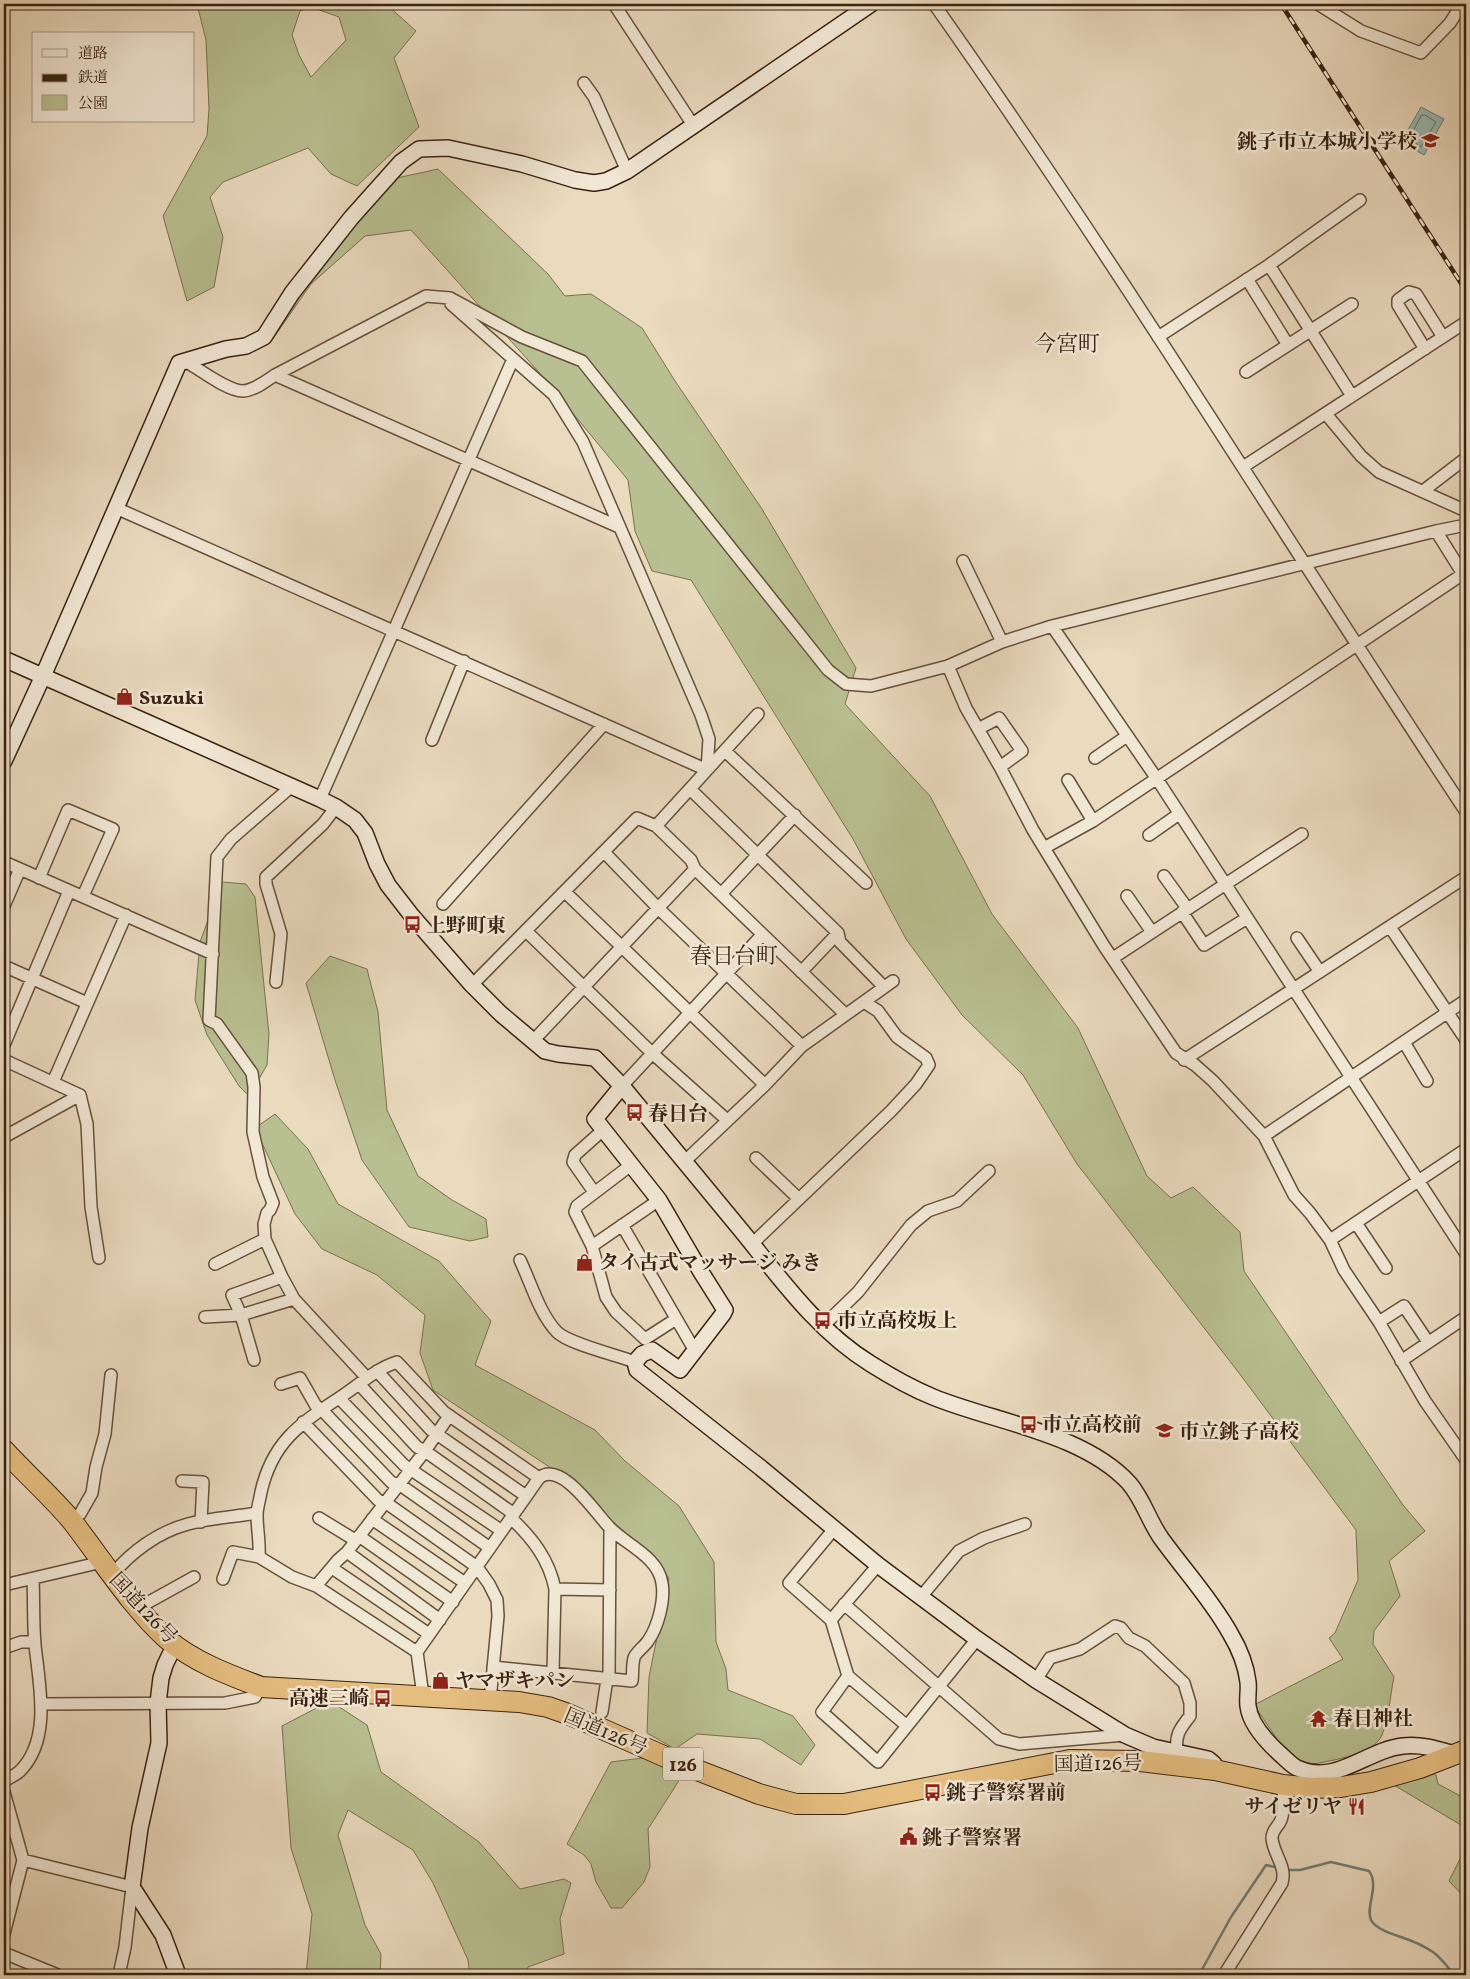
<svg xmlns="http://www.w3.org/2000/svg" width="1470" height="1979" font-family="Vollkorn,'Noto Serif JP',serif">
<rect width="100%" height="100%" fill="#eadabe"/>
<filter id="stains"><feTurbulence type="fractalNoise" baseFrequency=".004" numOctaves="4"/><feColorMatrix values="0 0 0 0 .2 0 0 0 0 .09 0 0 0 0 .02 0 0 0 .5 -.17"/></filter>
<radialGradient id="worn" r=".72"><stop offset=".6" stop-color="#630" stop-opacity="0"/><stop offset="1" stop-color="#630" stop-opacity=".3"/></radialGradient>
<path fill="#b8bf90" stroke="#797150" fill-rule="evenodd" d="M197,4H386L416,31L394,58L419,127L357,186L331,174L308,148L223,182L210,197L223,237L214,287L187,301L163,216L207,136L209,109L206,40ZM311,7L339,17L346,40L311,77L299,55L292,35L300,11Z
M438,169L548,274L565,296L591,294L642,328L675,381L762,509L856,668L845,704L930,796L992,914L1078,1028L1147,1176L1171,1198L1193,1187L1240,1232L1244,1271L1403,1505L1425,1531L1389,1561L1400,1596L1374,1631L1373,1644L1394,1677C1390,1696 1389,1718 1382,1735C1373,1757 1324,1761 1304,1766L1279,1742L1254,1705L1343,1659L1329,1638L1335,1633L1358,1580L1356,1530L1239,1373L1077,1164L1023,1075L962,1015L906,939L853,839L691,580L652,571L635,531L628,480L537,370L411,230L365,236L311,284L270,343L264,337L383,181Z
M222,882L246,884L255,897L269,1034L267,1065L249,1096L239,1086L207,1035L195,1000L200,942Z
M330,956L367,969L378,1012L387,1110L418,1176L452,1200L486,1219L488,1237L470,1241L409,1227L362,1160L335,1080L306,983Z
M275,1114L308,1149L338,1204L439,1261L491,1321L475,1365L595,1430L625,1461L679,1506L714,1562L716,1642L726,1669L728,1690L793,1716L815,1745L801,1765L760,1739L697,1734L675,1749L647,1733L649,1677L669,1578L637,1543L560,1474L433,1390L420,1353L425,1315L377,1275L322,1249L295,1214L255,1128Z
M330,1701L367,1725L381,1772L479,1842L520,1889L564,1879L571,1883L560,1919L564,1954L528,1967L526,1975H470L468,1960L433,1883L413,1850L348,1810L338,1835L365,1925L381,1954L380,1975H306L312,1914L291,1848L282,1726Z
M650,1757L682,1776L648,1829L650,1867L644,1882L622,1908H611L596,1882L591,1864L584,1855L567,1844L611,1762Z
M1427,1771L1436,1775L1438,1784L1466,1799V1828L1387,1781Z
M1466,1853V1899L1449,1881L1461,1857Z"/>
<path fill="#98bab6" stroke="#727e74" d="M1421,107L1444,119L1424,155L1401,142Z"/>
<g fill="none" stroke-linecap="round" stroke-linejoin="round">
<path stroke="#696e64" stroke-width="1" d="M1422,115H1425L1436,122L1421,147L1409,139Z"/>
<path stroke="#727e74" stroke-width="2.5" d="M1286,1870H1300L1331,1862L1369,1871C1380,1886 1365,1907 1371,1920C1377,1932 1405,1937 1416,1943C1422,1945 1428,1949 1433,1952C1441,1958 1448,1967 1454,1975
M1199,1975L1231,1917L1266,1865L1279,1868"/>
<defs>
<path id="street" d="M614,4L693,125
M934,4C1120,267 1288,543 1466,812
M1318,4L1361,31L1421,53L1450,23L1462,4
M584,83L594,97L627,171
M1269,265L1352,396
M1247,279L1288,345
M1158,337L1269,265L1360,200
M1425,349L1398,305V300L1409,292L1416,294L1443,337
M187,362C200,370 228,391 243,391C255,390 266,381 275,375L426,296L450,298L522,337L582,361L828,670L846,684L871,686L948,666L1002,642L1052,626L1436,531L1466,525
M1246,372L1352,304
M275,375L619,527
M1326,414L1361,456L1379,472L1466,511
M1243,467L1466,322
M1423,491L1466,458
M116,508L707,770L709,739L701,715L583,442L554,395L451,304
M963,561L1002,642
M1052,626L1157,779L1466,1254
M948,666L966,708L1000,767L1033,830L1104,946L1176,1053L1195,1065L1213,1081L1264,1136L1294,1195L1310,1213L1330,1240L1344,1270L1379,1322L1425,1401L1466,1460
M978,729L999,718L1022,751L1000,767
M432,740L464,661
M725,751L866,883
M1095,758L1127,736
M1068,780L1093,821
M292,786L231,839L217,857L209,1020L217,1024L252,1073L254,1087L253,1132L263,1177L273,1203L270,1210L267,1213L264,1224L265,1239L282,1277L294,1299L367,1378
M690,789L838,933L840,942L883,986
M320,799L513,359
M656,826L758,714
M1149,835L1179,814
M1044,848L1093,821L1463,574L1436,531
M604,852L658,908L802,1046
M4,862L213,954
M1164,876L1187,908
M39,878L68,810L113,829L83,896
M565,892L765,1085
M721,894L795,815
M1127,896L1152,932
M443,904L604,724
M4,906L20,869
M1182,912L1204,945L1247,918
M1390,927L1466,1040
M526,931L652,1053L727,1120
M1297,938L1320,972
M1113,958L1302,834
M4,966L87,1003
M801,972L838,933
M276,982L281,934L266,884V877L323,824L336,807
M472,985L637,818L656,826L691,860L695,869L845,1014
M532,1042L695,869
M1404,1042L1427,1081
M4,1045L69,891
M4,1060L80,1095
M1184,1060L1466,877
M53,1082L126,915
M622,1086L762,935
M80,1095L87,1124L91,1207L99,1258
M1264,1136L1466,1000
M4,1137L80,1095
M756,1158L799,1199
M685,1161L765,1085L802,1046L893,981
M631,1165L577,1206L575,1212L592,1246L606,1297L616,1312L645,1339L676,1319
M594,1192L573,1162L575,1155L603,1130
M1356,1223L1386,1268
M622,1225L695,1351
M1330,1240L1466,1149
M752,1244L891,1111L916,1084L929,1065L926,1058L897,1037L878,1011L864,1002
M592,1246L659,1200
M520,1260C531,1283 539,1313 557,1332C569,1344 617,1355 635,1362
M215,1264L265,1239
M205,1317L241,1315L294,1299
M1379,1322L1404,1306L1428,1342
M823,1326L858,1292L911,1225L928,1211L957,1201L989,1171
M254,1360L241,1315L232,1295L282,1277
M1401,1361L1466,1317
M377,1371L431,1430L526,1496
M281,1384L300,1378L316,1406L321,1409L392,1483L399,1484L490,1548
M359,1384L417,1447L425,1451L514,1514
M339,1398L404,1465L502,1531
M303,1422L378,1500L385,1502L477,1567L489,1584L497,1600L498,1616L490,1701
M182,1481L203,1482L201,1522
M319,1518L355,1540
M511,1518C532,1538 549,1559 555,1589L553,1672
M372,1519L465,1583
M71,1520L80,1514L92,1493L96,1467L105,1434L111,1375
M834,1529L789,1583L831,1620L848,1676L822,1712L878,1762L977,1639
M359,1536L453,1602
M347,1552L440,1620
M259,1557C260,1542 257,1529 257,1515C257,1508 260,1499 261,1492C272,1443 299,1424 339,1398C358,1386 375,1369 397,1362L444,1412L539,1478
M332,1568L429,1634
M112,1575C131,1552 158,1532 188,1524C210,1518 234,1517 257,1513
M223,1579L233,1552L259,1557L292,1577L316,1586L417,1652
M4,1585L102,1562
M316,1586L338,1560L347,1552L425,1451L449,1416
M555,1589L610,1590
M920,1598L959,1551L984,1538L1025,1524
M844,1604L999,1739L1019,1744L1125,1735
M138,1608L194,1577
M831,1620L878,1565
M4,1648L21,1642H35
M848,1676L907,1726
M609,1679L610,1529
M1036,1680L1050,1658L1080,1649L1115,1626L1121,1628L1129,1638L1145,1646L1184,1683L1190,1703V1716C1179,1730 1175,1735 1177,1753
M423,1696L417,1652L539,1478C562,1459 598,1517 611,1529C627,1545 658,1557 662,1583C665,1600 658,1627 648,1641C644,1647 635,1653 634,1658C632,1665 633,1674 632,1681L493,1667
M41,1704L225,1703L255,1697L261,1687
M602,1712L607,1679
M4,1781C9,1778 16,1775 20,1771C52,1739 39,1684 35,1645C33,1623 34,1601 33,1579
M4,1792L23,1860L4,1934
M23,1860L132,1887L125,1947L119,1975
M4,1953L58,1975
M1224,1975L1282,1883C1287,1866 1273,1854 1272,1838C1272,1830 1278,1827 1281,1820C1285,1809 1283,1796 1283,1785"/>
<path id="secondary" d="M4,659L320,799L336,807L355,820L365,833L377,864L388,885L412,916L472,985L501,1014L545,1051L558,1054L595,1058L622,1086C663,1135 704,1185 745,1235C782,1281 819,1332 871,1364C890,1376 911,1388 933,1397C994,1422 1083,1433 1129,1483C1143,1499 1149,1521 1161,1538C1184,1570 1211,1599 1230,1633C1239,1648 1246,1665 1248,1682C1249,1690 1247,1698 1248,1706C1250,1724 1266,1741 1279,1753C1285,1758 1291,1765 1297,1768C1336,1786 1366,1750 1403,1746C1421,1744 1437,1749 1454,1754
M4,761L43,676L179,363L226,349L246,346L264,337L292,293L351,218L401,162L419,149L448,148L522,164L575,180L594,183L606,181L627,171L871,4
M622,1086L595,1119L659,1200L701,1272L725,1310L723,1314L680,1370L652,1350L642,1354L635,1362L637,1370L761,1468L878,1565L977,1639L1036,1680L1125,1735L1153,1747L1208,1759L1214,1764L1215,1770
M175,1644L165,1665L161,1678L158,1703L159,1743L140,1828L132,1887L163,1935L178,1975"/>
<path id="highway" d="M4,1450C26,1474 51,1496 72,1521C103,1561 130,1605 167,1639C194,1662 229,1675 261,1687L519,1702L548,1707L568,1714L684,1765L759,1794L796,1804H844L1070,1760L1140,1761L1215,1770L1283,1785L1312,1788L1341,1787L1371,1782L1420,1768L1466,1750"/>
</defs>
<use href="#street" stroke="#66513c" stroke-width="14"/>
<use href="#secondary" stroke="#3a2311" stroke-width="18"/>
<use href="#highway" stroke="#3a2311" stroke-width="22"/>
<use href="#street" stroke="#f1e7d5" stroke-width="11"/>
<use href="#secondary" stroke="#f1e7d5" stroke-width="15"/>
<use href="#highway" stroke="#e5bd7f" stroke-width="20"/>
<defs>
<path id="rail" d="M1281,4L1466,291"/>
</defs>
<use href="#rail" stroke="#3a2311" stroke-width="4.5"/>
<use href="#rail" stroke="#f1e7d5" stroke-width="2.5" stroke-dasharray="8" stroke-linecap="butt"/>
</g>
<defs>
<symbol id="school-bare" viewBox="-9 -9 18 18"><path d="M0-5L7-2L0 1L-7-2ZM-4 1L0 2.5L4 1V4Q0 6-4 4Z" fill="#8f2418" stroke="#f1e7d5" stroke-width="2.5" paint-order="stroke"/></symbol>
<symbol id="shop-bare" viewBox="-9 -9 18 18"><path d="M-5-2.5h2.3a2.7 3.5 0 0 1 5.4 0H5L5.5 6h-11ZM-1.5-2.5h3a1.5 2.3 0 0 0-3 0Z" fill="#8f2418" stroke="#f1e7d5" stroke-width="2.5" paint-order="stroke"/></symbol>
<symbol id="bus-bare" viewBox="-9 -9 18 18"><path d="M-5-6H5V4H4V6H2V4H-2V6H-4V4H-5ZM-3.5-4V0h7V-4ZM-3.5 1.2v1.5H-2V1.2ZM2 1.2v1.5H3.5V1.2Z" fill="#8f2418" stroke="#f1e7d5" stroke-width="2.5" paint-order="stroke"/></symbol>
<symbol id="temple-bare" viewBox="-9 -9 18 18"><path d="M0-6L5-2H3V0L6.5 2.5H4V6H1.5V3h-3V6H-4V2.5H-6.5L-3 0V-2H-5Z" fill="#8f2418" stroke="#f1e7d5" stroke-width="2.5" paint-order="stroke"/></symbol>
<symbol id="restaurant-bare" viewBox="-9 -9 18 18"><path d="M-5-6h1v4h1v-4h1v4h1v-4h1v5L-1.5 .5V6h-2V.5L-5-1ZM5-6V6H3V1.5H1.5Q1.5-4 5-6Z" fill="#8f2418" stroke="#f1e7d5" stroke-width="2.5" paint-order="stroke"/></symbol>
<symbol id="civic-bare" viewBox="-9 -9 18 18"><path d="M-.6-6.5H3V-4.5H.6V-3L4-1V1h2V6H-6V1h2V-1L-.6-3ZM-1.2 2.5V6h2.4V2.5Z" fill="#8f2418" stroke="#f1e7d5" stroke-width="2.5" paint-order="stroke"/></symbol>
</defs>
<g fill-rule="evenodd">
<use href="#school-bare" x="1418" y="128" width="25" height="25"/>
<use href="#shop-bare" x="112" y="684" width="25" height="25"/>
<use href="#bus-bare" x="400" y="912" width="25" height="25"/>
<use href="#bus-bare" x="622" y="1100" width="25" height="25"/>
<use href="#shop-bare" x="572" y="1250" width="25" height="25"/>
<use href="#bus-bare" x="810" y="1308" width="25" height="25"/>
<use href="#bus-bare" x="1016" y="1412" width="25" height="25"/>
<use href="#school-bare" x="1152" y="1418" width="25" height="25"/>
<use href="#shop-bare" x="428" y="1668" width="25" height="25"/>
<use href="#bus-bare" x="370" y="1686" width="25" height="25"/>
<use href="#temple-bare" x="1306" y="1706" width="25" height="25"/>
<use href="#bus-bare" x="920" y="1780" width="25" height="25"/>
<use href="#restaurant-bare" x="1344" y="1794" width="25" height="25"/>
<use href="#civic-bare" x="896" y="1824" width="25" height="25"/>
</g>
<g text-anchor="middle" stroke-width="5" stroke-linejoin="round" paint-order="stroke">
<rect fill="#f1e7d5" stroke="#715e4c" stroke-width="1" x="663" y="1747.5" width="40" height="33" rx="4"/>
<g font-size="19" font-weight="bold" fill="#3a2311">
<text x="683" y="1771">126</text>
</g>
<g font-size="20" font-weight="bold" fill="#3a2311" stroke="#f1e7d5" text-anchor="start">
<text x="1417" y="148" text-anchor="end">銚子市立本城小学校</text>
<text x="139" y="704">Suzuki</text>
<text x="426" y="932">上野町東</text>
<text x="648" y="1120">春日台</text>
<text x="599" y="1269">タイ古式マッサージ みき</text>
<text x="837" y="1327">市立高校坂上</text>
<text x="1042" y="1431">市立高校前</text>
<text x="1179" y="1438">市立銚子高校</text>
<text x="455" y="1687">ヤマザキパン</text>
<text x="369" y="1705" text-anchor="end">高速三崎</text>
<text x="1333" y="1725">春日神社</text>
<text x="946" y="1799">銚子警察署前</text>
<text x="1342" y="1813" text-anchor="end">サイゼリヤ</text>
<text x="922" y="1844">銚子警察署</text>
</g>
<g font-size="20" fill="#3a2311" stroke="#f1e7d5">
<text transform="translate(144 1608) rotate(47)" y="7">国道126号</text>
<text transform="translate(606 1731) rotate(23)" y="7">国道126号</text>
<text transform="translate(1098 1763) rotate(-1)" y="7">国道126号</text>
</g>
<g font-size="22" fill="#3a2311" stroke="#f1e7d5">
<text x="1067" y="351">今宮町</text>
<text x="734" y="963">春日台町</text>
</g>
</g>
<rect width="1470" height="1979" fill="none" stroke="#eadabe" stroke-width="20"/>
<rect x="5" y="5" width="1460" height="1969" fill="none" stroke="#3a2311" stroke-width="2.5"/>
<rect x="10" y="10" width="1450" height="1959" fill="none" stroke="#3a2311"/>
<rect x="32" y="32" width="162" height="90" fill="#f1e7d5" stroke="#a89987"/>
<rect x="42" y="49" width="25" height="8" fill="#f1e7d5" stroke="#a89987"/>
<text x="78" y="58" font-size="15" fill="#3a2311">道路</text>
<rect x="42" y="74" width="25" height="8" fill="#3a2311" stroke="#a89987"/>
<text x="78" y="82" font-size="15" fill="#3a2311">鉄道</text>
<rect x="42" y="95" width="25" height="15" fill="#b8bf90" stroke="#a89987"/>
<text x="78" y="108" font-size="15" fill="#3a2311">公園</text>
<rect width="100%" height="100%" filter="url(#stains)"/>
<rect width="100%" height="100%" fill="url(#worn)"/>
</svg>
